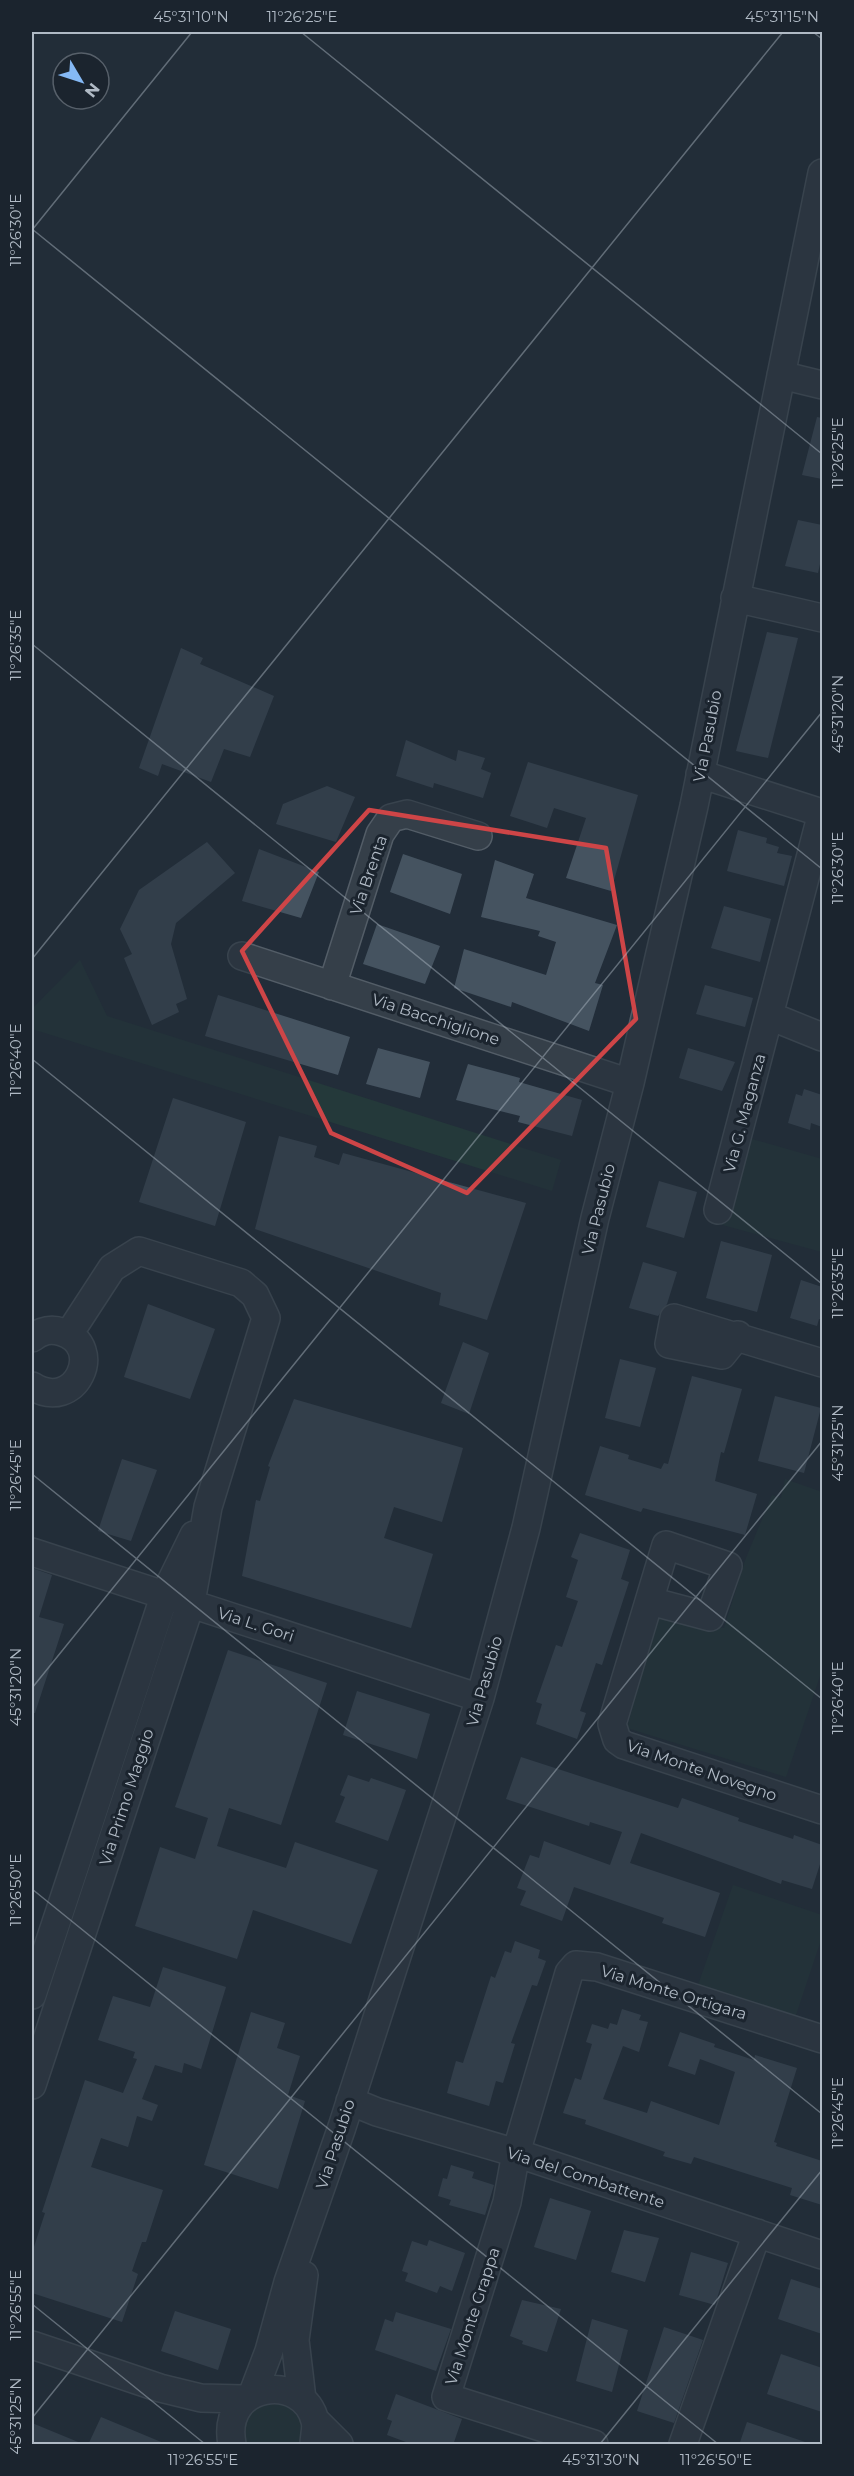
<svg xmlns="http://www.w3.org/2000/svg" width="854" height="2476" font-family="Montserrat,sans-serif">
<rect width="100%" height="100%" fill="#222d39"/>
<path fill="#24393a" d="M80,960L107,1016L561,1160L552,1191L32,1029V1009Z
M738,1135L822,1159V1252L719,1224Z
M785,1479L822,1492V1670L786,1777L627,1728L657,1616L724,1628L746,1558L772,1495L781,1498Z
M733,1885L822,1915V1937L794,2021L697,1988Z
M277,2401C296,2410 307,2422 299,2444H242L240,2425L251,2407Z"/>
<path fill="#455360" d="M817,417L822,418V479L802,475Z
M798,520L822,525V555L818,573L785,566Z
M767,632L798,638L768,758L736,751Z
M181,648L203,658L200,664L274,696L250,757L224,749L211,782L162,764L158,776L139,768Z
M406,740L456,761L458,750L485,758L481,769L491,773L483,798L434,783L433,788L396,776Z
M528,762L638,795L611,891L566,878L586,818L554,808L547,828L510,816Z
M327,786L355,797L336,842L276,824L283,804Z
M738,830L767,838L766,843L779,847L777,853L792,856L784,886L727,871Z
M207,842L235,873L176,923L171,944L187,999L176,1004L179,1012L152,1025L124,958L132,954L120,929L139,890Z
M259,849L319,872L301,918L242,901Z
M403,854L462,874L450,914L390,892Z
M495,860L534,874L526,898L617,925L595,983L603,985L589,1031L512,1002L511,1007L454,988L464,949L546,975L556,942L538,936L540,931L481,917Z
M724,906L771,919L760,962L711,948Z
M377,924L440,946L425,984L363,964Z
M705,985L753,998L745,1027L696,1014Z
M218,995L350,1037L338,1075L205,1036Z
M378,1048L430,1062L420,1098L366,1084Z
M688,1048L735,1062L722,1091L679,1078Z
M468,1064L520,1078L519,1082L582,1100L572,1136L518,1122L520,1116L456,1100Z
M804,1089L822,1095V1127L811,1123L810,1130L788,1123L796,1094L802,1096Z
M173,1098L246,1122L215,1226L139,1202Z
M279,1136L317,1146L314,1157L339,1165L343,1153L526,1203L487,1320L439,1305L441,1293L255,1229Z
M659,1181L697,1192L684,1238L646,1227Z
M721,1241L772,1255L757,1312L706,1298Z
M643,1262L677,1272L667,1304L658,1316L629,1308Z
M801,1280L822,1287V1320L819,1319L817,1326L790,1318Z
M148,1304L215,1329L190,1399L124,1377Z
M463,1342L489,1353L469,1414L441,1403Z
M620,1359L656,1368L640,1427L605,1418Z
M692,1376L742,1389L724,1453L721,1452L715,1481L757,1494L745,1535L643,1508L641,1512L585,1495L600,1446L629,1455L628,1459L661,1469L664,1463L668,1464Z
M775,1396L821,1408L804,1473L758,1461Z
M294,1399L463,1448L442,1522L394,1507L384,1538L433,1554L411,1628L242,1576L256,1500L260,1501L270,1467L268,1466Z
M122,1459L157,1470L131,1541L98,1531Z
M580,1533L630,1550L621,1579L629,1582L602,1665L596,1663L580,1711L586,1713L577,1739L536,1724L542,1704L536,1702L556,1645L562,1647L578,1601L566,1597L578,1560L571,1557Z
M32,1568L52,1575L39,1617L64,1624L35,1713H32Z
M228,1650L327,1683L281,1825L229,1808L217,1846L286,1868L295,1842L378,1870L351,1944L253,1910L237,1959L135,1926L160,1847L195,1859L208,1818L175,1807Z
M357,1691L430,1714L417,1759L343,1735Z
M521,1757L678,1808L682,1798L739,1818L738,1821L793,1839L794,1835L822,1845V1858L812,1889L782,1880L781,1884L641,1833L630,1863L720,1893L705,1937L662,1923L664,1918L574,1887L562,1921L520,1905L526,1891L517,1888L530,1855L539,1858L544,1841L610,1865L622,1832L590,1822L589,1826L506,1799Z
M348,1775L369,1782L371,1778L406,1790L388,1841L335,1822L345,1797L340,1795Z
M515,1941L540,1950L538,1958L546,1961L537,1986L532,1985L511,2043L515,2044L503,2083L496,2081L489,2106L447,2093L456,2061L463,2063L491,1976L495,1978L505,1951L511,1953Z
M163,1967L226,1987L201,2069L184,2063L182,2073L155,2065L142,2099L158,2105L152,2121L137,2116L128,2147L101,2138L91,2167L163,2190L146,2242H142L132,2271L138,2274L122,2322L32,2293V2253L45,2213L42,2212L85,2080L123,2093L137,2059L133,2058L135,2052L98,2040L113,1996L150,2007Z
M622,2009L641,2015L639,2020L648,2022L639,2052L623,2046L603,2099L647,2113L651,2101L719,2125L735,2072L700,2059L695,2075L668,2066L680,2032L715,2044L714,2047L754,2060L755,2055L797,2068L774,2142L777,2143L776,2146L822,2161V2205L790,2195L792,2188L694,2157L691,2164L663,2156L665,2152L585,2124L586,2120L563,2113L575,2078L581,2080L592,2044L586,2042L592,2024L608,2029L610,2023L617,2025Z
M251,2012L285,2023L277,2048L300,2056L288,2095L305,2101L278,2189L204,2165Z
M451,2165L474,2172L472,2178L494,2185L485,2215L449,2205L451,2200L438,2196L443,2178L447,2179Z
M550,2198L591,2211L576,2260L534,2247Z
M624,2230L659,2238L645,2282L611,2272Z
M429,2240L465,2253L452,2291L440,2286L437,2293L405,2281L408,2273L402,2271L412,2241L427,2246Z
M691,2252L728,2263L715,2305L679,2295Z
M791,2279L822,2289V2334L778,2319Z
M522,2300L561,2309L547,2352L522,2344L523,2341L510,2336Z
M175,2311L231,2329L218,2370L161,2351Z
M396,2312L451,2329L436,2371L375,2350L385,2319L393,2322Z
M592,2319L628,2330L612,2392L576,2381Z
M664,2327L703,2340L674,2423L637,2411Z
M781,2354L822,2368V2412L767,2394Z
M396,2394L462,2419L453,2445H414L387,2435L392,2421L387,2419Z
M101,2417L166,2444V2445H88Z
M747,2422L805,2442V2445H739Z
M32,2423L83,2444V2445H32Z"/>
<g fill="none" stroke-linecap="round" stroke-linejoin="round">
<defs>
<path id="minor" d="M781,375L822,385
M735,598L822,618
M700,774L822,813L718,1210
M242,956L630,1083
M332,986L380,834L391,818L407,814L478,836
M770,1016L822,1037
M738,1335L722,1355L669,1344L674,1318L822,1363
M32,1338C41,1331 50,1328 62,1332C106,1346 76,1414 32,1386
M32,1552L480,1698
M650,1601L710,1617L728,1566L666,1545L612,1724L617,1740L624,1745L822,1810
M32,1995L165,1594L194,1535
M32,2085L191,1602L208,1507L266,1318L255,1295L241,1283L139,1251L112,1268L69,1334
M350,2101L377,2112L516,2153L822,2255
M32,2345L160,2388L201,2398L243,2399
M253,2393L269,2351L288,2282L342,2127L480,1698L526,1528L595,1218L630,1083L694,806L822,173
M302,2399L295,2340L304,2275
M315,2420L339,2444
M232,2444C220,2381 304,2372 315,2421C317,2428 314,2437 314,2444
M594,2444L446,2397L507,2202L516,2153L569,1973L576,1965L597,1967L822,2039
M683,2444L757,2233"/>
</defs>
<use href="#minor" stroke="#535d67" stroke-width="30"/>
<use href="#minor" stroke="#353f49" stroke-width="27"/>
</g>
<path d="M0 0H854V2476H0ZM369,810L606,848L636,1019L467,1193L331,1133L242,951Z" fill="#222d39" fill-opacity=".55" fill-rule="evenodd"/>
<path fill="none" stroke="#ce4547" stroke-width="4.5" stroke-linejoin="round" d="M369,810L606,848L636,1019L467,1193L331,1133L242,951Z"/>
<path fill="none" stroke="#b0bac5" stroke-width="1.5" stroke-opacity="0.45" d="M301,32L822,454M813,32L822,39M32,229L822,869M32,230L192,32M32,644L822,1284M32,959L783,32M32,1059L822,1699M32,1474L822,2114M32,1688L822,712M32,1889L718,2444M32,2304L205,2444M32,2418L822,1441M600,2444L822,2170"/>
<g text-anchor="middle" stroke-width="6" stroke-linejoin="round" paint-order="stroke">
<g font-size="16" fill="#b0bac5" stroke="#1b242e">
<text transform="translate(707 736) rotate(-79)" y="6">Via Pasubio</text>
<text transform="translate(368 875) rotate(-71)" y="6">Via Brenta</text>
<text transform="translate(436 1019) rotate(18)" y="6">Via Bacchiglione</text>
<text transform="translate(744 1113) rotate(-75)" y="6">Via G. Maganza</text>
<text transform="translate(598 1209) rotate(-76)" y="6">Via Pasubio</text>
<text transform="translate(256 1624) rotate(18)" y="6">Via L. Gori</text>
<text transform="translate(484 1681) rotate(-74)" y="6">Via Pasubio</text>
<text transform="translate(702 1770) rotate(19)" y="6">Via Monte Novegno</text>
<text transform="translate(126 1797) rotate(-72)" y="6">Via Primo Maggio</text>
<text transform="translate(674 1992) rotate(17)" y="6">Via Monte Ortigara</text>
<text transform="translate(335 2144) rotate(-72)" y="6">Via Pasubio</text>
<text transform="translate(586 2177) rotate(18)" y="6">Via del Combattente</text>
<text transform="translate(472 2316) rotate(-72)" y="6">Via Monte Grappa</text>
</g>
</g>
<rect width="854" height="2476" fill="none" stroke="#1b242e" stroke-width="66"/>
<g transform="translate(81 81) rotate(129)"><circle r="28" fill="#1b242e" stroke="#57606a" stroke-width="1.5"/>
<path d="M0-4.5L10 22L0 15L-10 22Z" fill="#85b9f5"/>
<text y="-9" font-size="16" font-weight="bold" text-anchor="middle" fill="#b0bac5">N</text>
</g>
<rect x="33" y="33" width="788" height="2410" fill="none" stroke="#b0bac5" stroke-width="2"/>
<g font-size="15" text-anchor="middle" fill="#b0bac5">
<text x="191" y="22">45°31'10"N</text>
<text x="302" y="22">11°26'25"E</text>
<text x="782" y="22">45°31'15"N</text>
<text transform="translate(16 230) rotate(-90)" y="5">11°26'30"E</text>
<text transform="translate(838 453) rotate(-90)" y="5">11°26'25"E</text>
<text transform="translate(16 645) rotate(-90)" y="5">11°26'35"E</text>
<text transform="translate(838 714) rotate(-90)" y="5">45°31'20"N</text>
<text transform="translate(838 868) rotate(-90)" y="5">11°26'30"E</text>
<text transform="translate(16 1060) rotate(-90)" y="5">11°26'40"E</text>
<text transform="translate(838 1283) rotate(-90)" y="5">11°26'35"E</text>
<text transform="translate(838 1443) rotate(-90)" y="5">45°31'25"N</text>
<text transform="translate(16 1475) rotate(-90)" y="5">11°26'45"E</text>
<text transform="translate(16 1687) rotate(-90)" y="5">45°31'20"N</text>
<text transform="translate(838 1698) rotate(-90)" y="5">11°26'40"E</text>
<text transform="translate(16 1890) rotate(-90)" y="5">11°26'50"E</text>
<text transform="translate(838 2113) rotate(-90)" y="5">11°26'45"E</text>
<text transform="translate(16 2305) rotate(-90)" y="5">11°26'55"E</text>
<text transform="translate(16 2416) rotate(-90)" y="5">45°31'25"N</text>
<text x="203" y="2465">11°26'55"E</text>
<text x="601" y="2465">45°31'30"N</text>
<text x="716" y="2465">11°26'50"E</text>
</g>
</svg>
